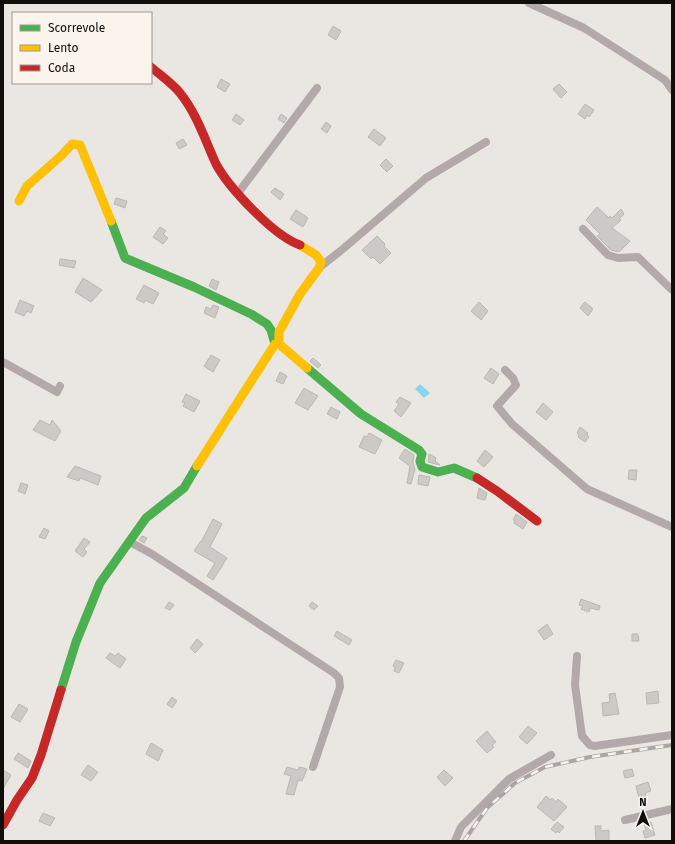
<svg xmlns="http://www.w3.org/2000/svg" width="675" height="844" font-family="'Fira Sans',sans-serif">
<rect width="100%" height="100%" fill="#eae6e2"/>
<path fill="#8ad4ec" d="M420,384L430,393L424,398L415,389Z"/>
<path fill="#ccc9c6" stroke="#bab7b4" d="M333,26L341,31L336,40L328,35Z
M221,79L230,84L225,92L217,87Z
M559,84L567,92L561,98L553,89Z
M585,104L594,110L589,117L587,115L585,119L578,114Z
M236,114L244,120L240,125L232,120Z
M281,114L287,118L284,123L278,119Z
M326,122L331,126L327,133L321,129Z
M374,129L386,138L380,146L368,137Z
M183,139L187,145L179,149L176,143Z
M386,159L393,166L387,172L380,165Z
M275,188L284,194L280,200L271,192Z
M116,198L127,201L125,208L114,204Z
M597,207L609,218L610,216L612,218L621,209L624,214L619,219L621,220L612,228L630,241L619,252L611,250L597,236L600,234L586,220Z
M296,210L308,218L303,227L290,219Z
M160,227L166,231L163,234L168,238L163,244L153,237Z
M377,236L385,244L384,246L391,253L380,264L373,257L371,259L362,250Z
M60,259L76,261L74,268L59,265Z
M83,278L102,290L91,302L75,292Z
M212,279L219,282L216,290L209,286Z
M144,285L159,293L153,304L145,300L144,303L136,299Z
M20,300L34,306L31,313L27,311L24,316L15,312Z
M479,302L488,311L481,320L471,311Z
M585,302L593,309L588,316L580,308Z
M213,305L219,307L215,318L204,313L206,307L211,309Z
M211,355L220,360L213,372L204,366Z
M313,358L321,365L318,368L310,361Z
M491,368L499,374L493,384L484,378Z
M280,372L287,376L283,384L276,381Z
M304,388L318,396L308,410L295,403Z
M186,394L200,401L194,412L183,406L185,403L182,402Z
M400,397L411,403L401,417L394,411L399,404L396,402Z
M543,403L553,412L546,420L536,412Z
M331,407L340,412L337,419L327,414Z
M40,420L50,425L52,420L61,431L55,441L33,430Z
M580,427L588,433L587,435L589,437L585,442L578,437L579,435L577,433Z
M369,433L382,440L375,454L359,447L364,436L367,437Z
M405,449L414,455L413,463L415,469L411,484L407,483L410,466L399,458Z
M485,450L493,457L484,467L477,461Z
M429,454L436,458L435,461L440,465L428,462Z
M75,466L101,476L98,485L80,478L79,481L67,477Z
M629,470H637L636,480L628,479Z
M419,475L430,477L428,486L418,484Z
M21,483L28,485L25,494L18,491Z
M479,488L487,493L485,500L477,498Z
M516,514L527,522L523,529L514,523L515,521L513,520Z
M213,519L222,524L210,547L227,558L213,580L207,576L215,563L194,551L200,542H201Z
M44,528L49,531L45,539L39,537Z
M142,536L147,538L144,543L139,540Z
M84,538L90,542L84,549L87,552L83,557L75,551Z
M581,599L600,606L599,610L590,608L589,612L581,609L583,606L579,605Z
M169,602L174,605L170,610L165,608Z
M312,602L318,606L314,610L309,606Z
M547,624L553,634L544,640L538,631Z
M337,631L352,640L349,645L334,636Z
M632,634H638L639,641H632Z
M197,639L203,644L195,653L190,648Z
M110,653L115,656L118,653L126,659L120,668L106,658Z
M396,660L404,663L399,673L394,671L395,667L393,666Z
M658,691L659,703L647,704L646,693Z
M615,693L619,714L603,716L602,703L610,702L609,694Z
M172,697L177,701L172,708L167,704Z
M19,704L28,709L20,722L11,717Z
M528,726L537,733L527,744L519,737Z
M487,731L496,742L492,745L494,747L487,753L476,741Z
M151,743L163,750L158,761L146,754Z
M18,753L31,761L28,768L14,759Z
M88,765L98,772L91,781L81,775Z
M287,767L298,770L299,767L307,769L302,781L298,780L294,795L286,794L291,776L284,774Z
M632,769L634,776L625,778L623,771Z
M3,770L11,775L3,789Z
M444,770L453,778L445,786L437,777Z
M648,782L651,791L645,793L646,796L639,798L636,786Z
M546,796L551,800L552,798L556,802L558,799L567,807L554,821L537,807Z
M43,813L55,818L50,826L39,821Z
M557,822L564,827L559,833L557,831L556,833L551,829Z
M651,822L655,835L645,838L643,831L646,830L644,824Z
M595,826H601V831L609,830V841H596Z"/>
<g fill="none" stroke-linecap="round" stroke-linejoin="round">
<path stroke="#b4a9aa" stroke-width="8" d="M529,3L584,28L665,80L672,90
M238,193L317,88
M583,229L608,255L618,258L638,257L672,290
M319,268L344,248L426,178L486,142
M3,362L57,392L60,386
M505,370L513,378L516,385L497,406L512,424L587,489L672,527
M130,542L152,554L334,673L339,678L340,687L313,767
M577,656L575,685L582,736L590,745L595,746L672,735
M625,820L672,809
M455,841L461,827L509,779L551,755"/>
<path stroke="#4caf50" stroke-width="9" d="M111,221L125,258L194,287L251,314L267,324L271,330L275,344
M307,368L361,414L419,450L422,454L420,461L422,467L438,472L454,468L477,478
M61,690L76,642L100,583L146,518L184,488L197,466"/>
<path stroke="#ffc107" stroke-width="9" d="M19,201L27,186L62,155L72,144L80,145L111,221
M279,344V332L300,294L319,268L321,262L316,255L300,245
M197,466L275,344H279L307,368"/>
<path stroke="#c62828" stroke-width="9" d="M151,67C160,75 173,84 180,93C197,114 205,140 216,164C229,188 274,236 300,245
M477,478L497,491L537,521
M3,825L17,800L32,778L41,755L61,690"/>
<defs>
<path id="rail" d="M464,841L487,808L515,783L545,767L590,757L672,745"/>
</defs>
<use href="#rail" stroke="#aca5a4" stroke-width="4"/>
<use href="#rail" stroke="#fbf4ec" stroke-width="2.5" stroke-dasharray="8" stroke-linecap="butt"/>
</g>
<rect width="675" height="844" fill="none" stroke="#100e0b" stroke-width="8"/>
<rect x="12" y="12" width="140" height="72" fill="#fbf4ec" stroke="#9d9892"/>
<rect x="20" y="25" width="20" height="6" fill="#4caf50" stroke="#9d9892"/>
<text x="48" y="32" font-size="12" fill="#100e0b">Scorrevole</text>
<rect x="20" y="45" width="20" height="6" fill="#ffc107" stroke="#9d9892"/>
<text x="48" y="52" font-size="12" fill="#100e0b">Lento</text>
<rect x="20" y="65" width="20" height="6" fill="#c62828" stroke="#9d9892"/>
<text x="48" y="72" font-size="12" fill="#100e0b">Coda</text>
<g transform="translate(643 812)" stroke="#fbf4ec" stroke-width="3" paint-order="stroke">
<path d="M0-3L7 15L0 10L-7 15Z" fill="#100e0b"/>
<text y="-6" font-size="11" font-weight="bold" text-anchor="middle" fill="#100e0b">N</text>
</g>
</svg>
